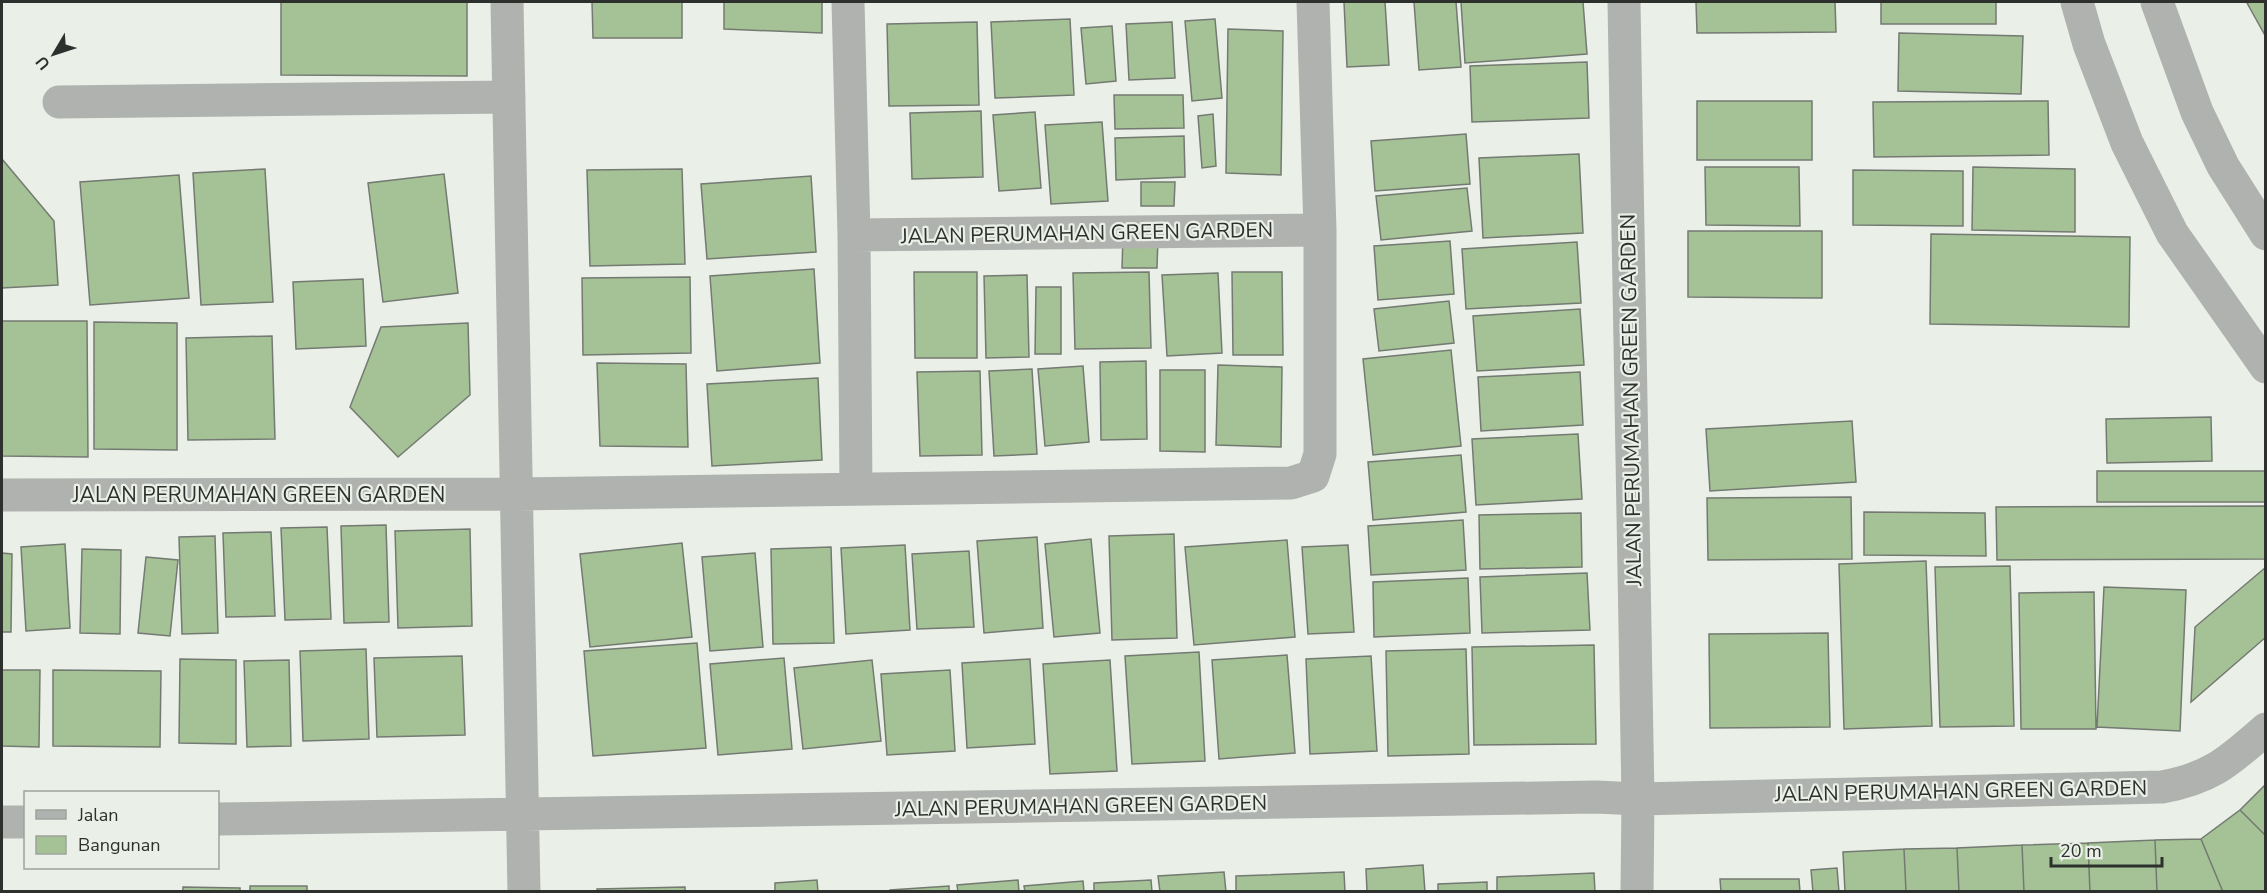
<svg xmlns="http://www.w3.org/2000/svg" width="2267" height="893" font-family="'Nunito Sans',sans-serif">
<rect width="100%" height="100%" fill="#eaf0e7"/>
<path fill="#a4c296" stroke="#747a72" stroke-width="1.5" d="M281,2H467V76L281,75Z
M592,2H682V38H593Z
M724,2H822V33L724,29Z
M1344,2H1385L1389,65L1347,67Z
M1414,2H1456L1461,67L1419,70Z
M1461,2H1583L1587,54L1465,63Z
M1696,2H1835L1836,32L1697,33Z
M1881,2H1996V24H1881Z
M2250,2H2266V37L2247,3Z
M1070,19L1074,95L995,98L991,22Z
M1215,19L1222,98L1192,101L1185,21Z
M977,22L979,105L889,106L887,24Z
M1172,22L1175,78L1129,80L1126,24Z
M1112,26L1116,81L1086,84L1081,28Z
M1228,29L1283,31L1281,175L1226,173Z
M1899,33L2023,36L2021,94L1898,91Z
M1587,62L1589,118L1472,122L1470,66Z
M1114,95H1183L1184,128L1115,129Z
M1697,101H1812V160H1697Z
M2048,101L2049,155L1874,157L1873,102Z
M981,111L983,177L912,179L910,113Z
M1035,112L1041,188L999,191L993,115Z
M1213,114L1216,166L1202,168L1198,116Z
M1102,122L1108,201L1051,204L1045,125Z
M1466,134L1470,184L1375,191L1371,141Z
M1184,136L1185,177L1116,180L1115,138Z
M1579,154L1583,233L1483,238L1479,158Z
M2,159L54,221L58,285L2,288Z
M1705,167H1799L1800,226L1706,225Z
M1973,167L2075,169V232L1972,230Z
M265,169L273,302L201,305L193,173Z
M682,169L685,264L590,266L587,170Z
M1853,170L1963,171V226L1853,225Z
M444,174L458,293L383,302L368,183Z
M179,175L189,298L90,305L80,182Z
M811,176L816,252L707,259L701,184Z
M1141,182H1175L1174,206H1141Z
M1467,188L1472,231L1381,240L1376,196Z
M1688,231H1822V298L1688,297Z
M1931,234L2130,237L2129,327L1930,324Z
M1123,236L1158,237L1157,268H1122Z
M1450,241L1454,294L1378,300L1374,246Z
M1577,242L1581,303L1466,309L1462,249Z
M814,269L820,363L717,371L710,276Z
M914,272H977V358H915Z
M1149,272L1151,348L1075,349L1073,273Z
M1232,272H1282L1283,355H1233Z
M1218,273L1222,353L1167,356L1162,275Z
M1027,275L1029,357L986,358L984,276Z
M690,277L691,353L583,355L582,278Z
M363,279L366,346L296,349L293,282Z
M1036,287H1061V354H1035Z
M1449,301L1454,343L1379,351L1374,309Z
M1580,309L1584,365L1477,371L1473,316Z
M2,321H87L88,457L2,456Z
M94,322L177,323V450L94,449Z
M468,323L470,395L398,457L350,407L381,327Z
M272,336L275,439L188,440L186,338Z
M1451,350L1461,446L1373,455L1363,359Z
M1146,361L1147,439L1101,440L1100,362Z
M597,363L686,364L688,447L600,446Z
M1218,365L1282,367L1281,447L1216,445Z
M1083,366L1089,442L1045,446L1038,369Z
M1032,369L1037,454L994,456L989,371Z
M1160,370H1205V452L1160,451Z
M980,371L982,455L920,456L917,372Z
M1580,372L1583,425L1481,431L1478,377Z
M818,378L822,460L712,466L707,384Z
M2211,417L2212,461L2107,463L2106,419Z
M1852,421L1856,482L1710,491L1706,429Z
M1578,434L1582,499L1476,505L1472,439Z
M1461,455L1466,512L1373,520L1368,462Z
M2097,471H2266V502H2097Z
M1851,497L1852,559L1708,560L1707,498Z
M2266,506V559L1997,560L1996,507Z
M1864,512L1985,513L1986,556L1864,555Z
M1581,513L1582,567L1480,569L1479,515Z
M1463,520L1466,570L1371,575L1368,526Z
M386,525L389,622L344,623L341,526Z
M327,527L331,619L285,620L281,528Z
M470,529L472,626L398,628L395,531Z
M271,532L275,616L226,617L223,533Z
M1174,534L1177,638L1112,640L1109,536Z
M215,536L218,633L182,634L179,537Z
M1037,537L1043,628L984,633L977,541Z
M1091,539L1100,633L1054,637L1045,544Z
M1287,540L1295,637L1194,645L1185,547Z
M682,543L692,637L590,647L580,554Z
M65,544L70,628L26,631L21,547Z
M905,545L910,630L846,634L841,548Z
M1348,545L1354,632L1308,634L1302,547Z
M831,547L834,643L773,644L771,549Z
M82,549L121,550L120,634L80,633Z
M969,551L974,627L917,629L912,554Z
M2,553L12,554L11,632H2Z
M755,553L763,647L710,651L702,557Z
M146,557L178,560L170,636L138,633Z
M1926,561L1932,726L1844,729L1839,564Z
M2010,566L2014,726L1940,727L1935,567Z
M2266,567V637L2191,702L2195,627Z
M1587,573L1590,630L1482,633L1480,577Z
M1468,578L1470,633L1374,637L1373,582Z
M2104,587L2186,590L2180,731L2097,727Z
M2094,592L2096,729H2021L2019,593Z
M1828,633L1830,727L1710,728L1709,634Z
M697,643L706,748L593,756L584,651Z
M1594,645L1596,744L1474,745L1472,647Z
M366,649L369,739L303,741L300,651Z
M1466,649L1469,754L1388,756L1386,651Z
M1199,652L1205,761L1132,764L1125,656Z
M1287,655L1295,753L1219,759L1212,660Z
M462,656L465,735L377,737L374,658Z
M1371,656L1377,751L1310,754L1306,659Z
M784,658L792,749L718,755L710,664Z
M180,659L236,660V744L179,743Z
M1030,659L1035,744L967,748L962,663Z
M289,660L291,746L247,747L244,661Z
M872,660L881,741L803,749L794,668Z
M1110,660L1117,771L1050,774L1043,664Z
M2,670H40L39,747L2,746Z
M53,670L161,671L160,747L53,746Z
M950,670L955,751L887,755L881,674Z
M2266,784V836L2240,810Z
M2240,810L2266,836V892H2223L2201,839Z
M2201,839L2223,892H2157L2155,840Z
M2155,840L2157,892H2090L2088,843Z
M2088,843L2090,892H2024L2022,845Z
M2022,845L2024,892H1959L1957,848Z
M1957,848L1959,892H1906L1904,849Z
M1904,849L1906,892H1845L1843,852Z
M1423,865L1425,892H1367L1366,869Z
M1837,868L1839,892H1813L1811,870Z
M1224,872L1226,892H1160L1158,876Z
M1344,872L1345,892H1236V876Z
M1594,873L1595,892H1497V877Z
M1720,879H1799L1800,892H1721Z
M817,880L818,892H775V883Z
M1018,880L1019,892H958L957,885Z
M1151,880L1152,892H1094V883Z
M1083,881L1084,892H1025L1024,886Z
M1487,882V892H1438V884Z
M250,886H307V892H250Z
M949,886V892H890V890Z
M183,887L240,888V892H183Z
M685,887V892H597V889Z"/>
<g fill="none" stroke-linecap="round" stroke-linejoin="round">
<path stroke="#afb2ae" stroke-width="33" d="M507,2L524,892
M848,2L854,235L856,489
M1624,2L1638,799L1637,892
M2077,2L2089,44L2127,143L2172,233L2266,367
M2157,2L2197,112L2223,166L2266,234
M59,102L509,97
M854,235L1320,230
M2,495L517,494L1291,483L1313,476L1320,454V230L1313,2
M218,819L1596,797L1638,799L2162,787C2212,778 2229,761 2266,729
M2,822H26"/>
</g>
<g text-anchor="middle" stroke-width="4.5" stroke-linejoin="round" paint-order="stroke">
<g font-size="21" fill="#2d302c" stroke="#eaf0e7">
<text transform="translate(1087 233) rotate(-1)" y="7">JALAN PERUMAHAN GREEN GARDEN</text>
<text transform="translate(1631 400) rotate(-91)" y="7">JALAN PERUMAHAN GREEN GARDEN</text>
<text x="259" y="502">JALAN PERUMAHAN GREEN GARDEN</text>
<text transform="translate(1961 791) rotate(-1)" y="7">JALAN PERUMAHAN GREEN GARDEN</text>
<text transform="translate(1081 806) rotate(-1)" y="7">JALAN PERUMAHAN GREEN GARDEN</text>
</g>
</g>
<rect width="2267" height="893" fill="none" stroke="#2d302c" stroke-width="6"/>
<rect x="24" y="791" width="195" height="78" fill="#eaf0e7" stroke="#9ea39c" stroke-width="1.5"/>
<rect x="36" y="810" width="30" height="9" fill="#afb2ae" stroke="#9ea39c" stroke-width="1.5"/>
<text x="78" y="821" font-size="18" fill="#2d302c">Jalan</text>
<rect x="36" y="836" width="30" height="18" fill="#a4c296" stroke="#9ea39c" stroke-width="1.5"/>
<text x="78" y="851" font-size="18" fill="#2d302c">Bangunan</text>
<g transform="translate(54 54) rotate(231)" stroke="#eaf0e7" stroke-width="4.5" paint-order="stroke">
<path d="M0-4.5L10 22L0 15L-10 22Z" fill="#2d302c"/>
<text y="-9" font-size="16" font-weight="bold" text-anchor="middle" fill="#2d302c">U</text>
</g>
<path d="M2051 857v9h111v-9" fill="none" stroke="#2d302c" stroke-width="3"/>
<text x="2060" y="857" font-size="18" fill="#2d302c" stroke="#eaf0e7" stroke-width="4.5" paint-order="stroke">20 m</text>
</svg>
